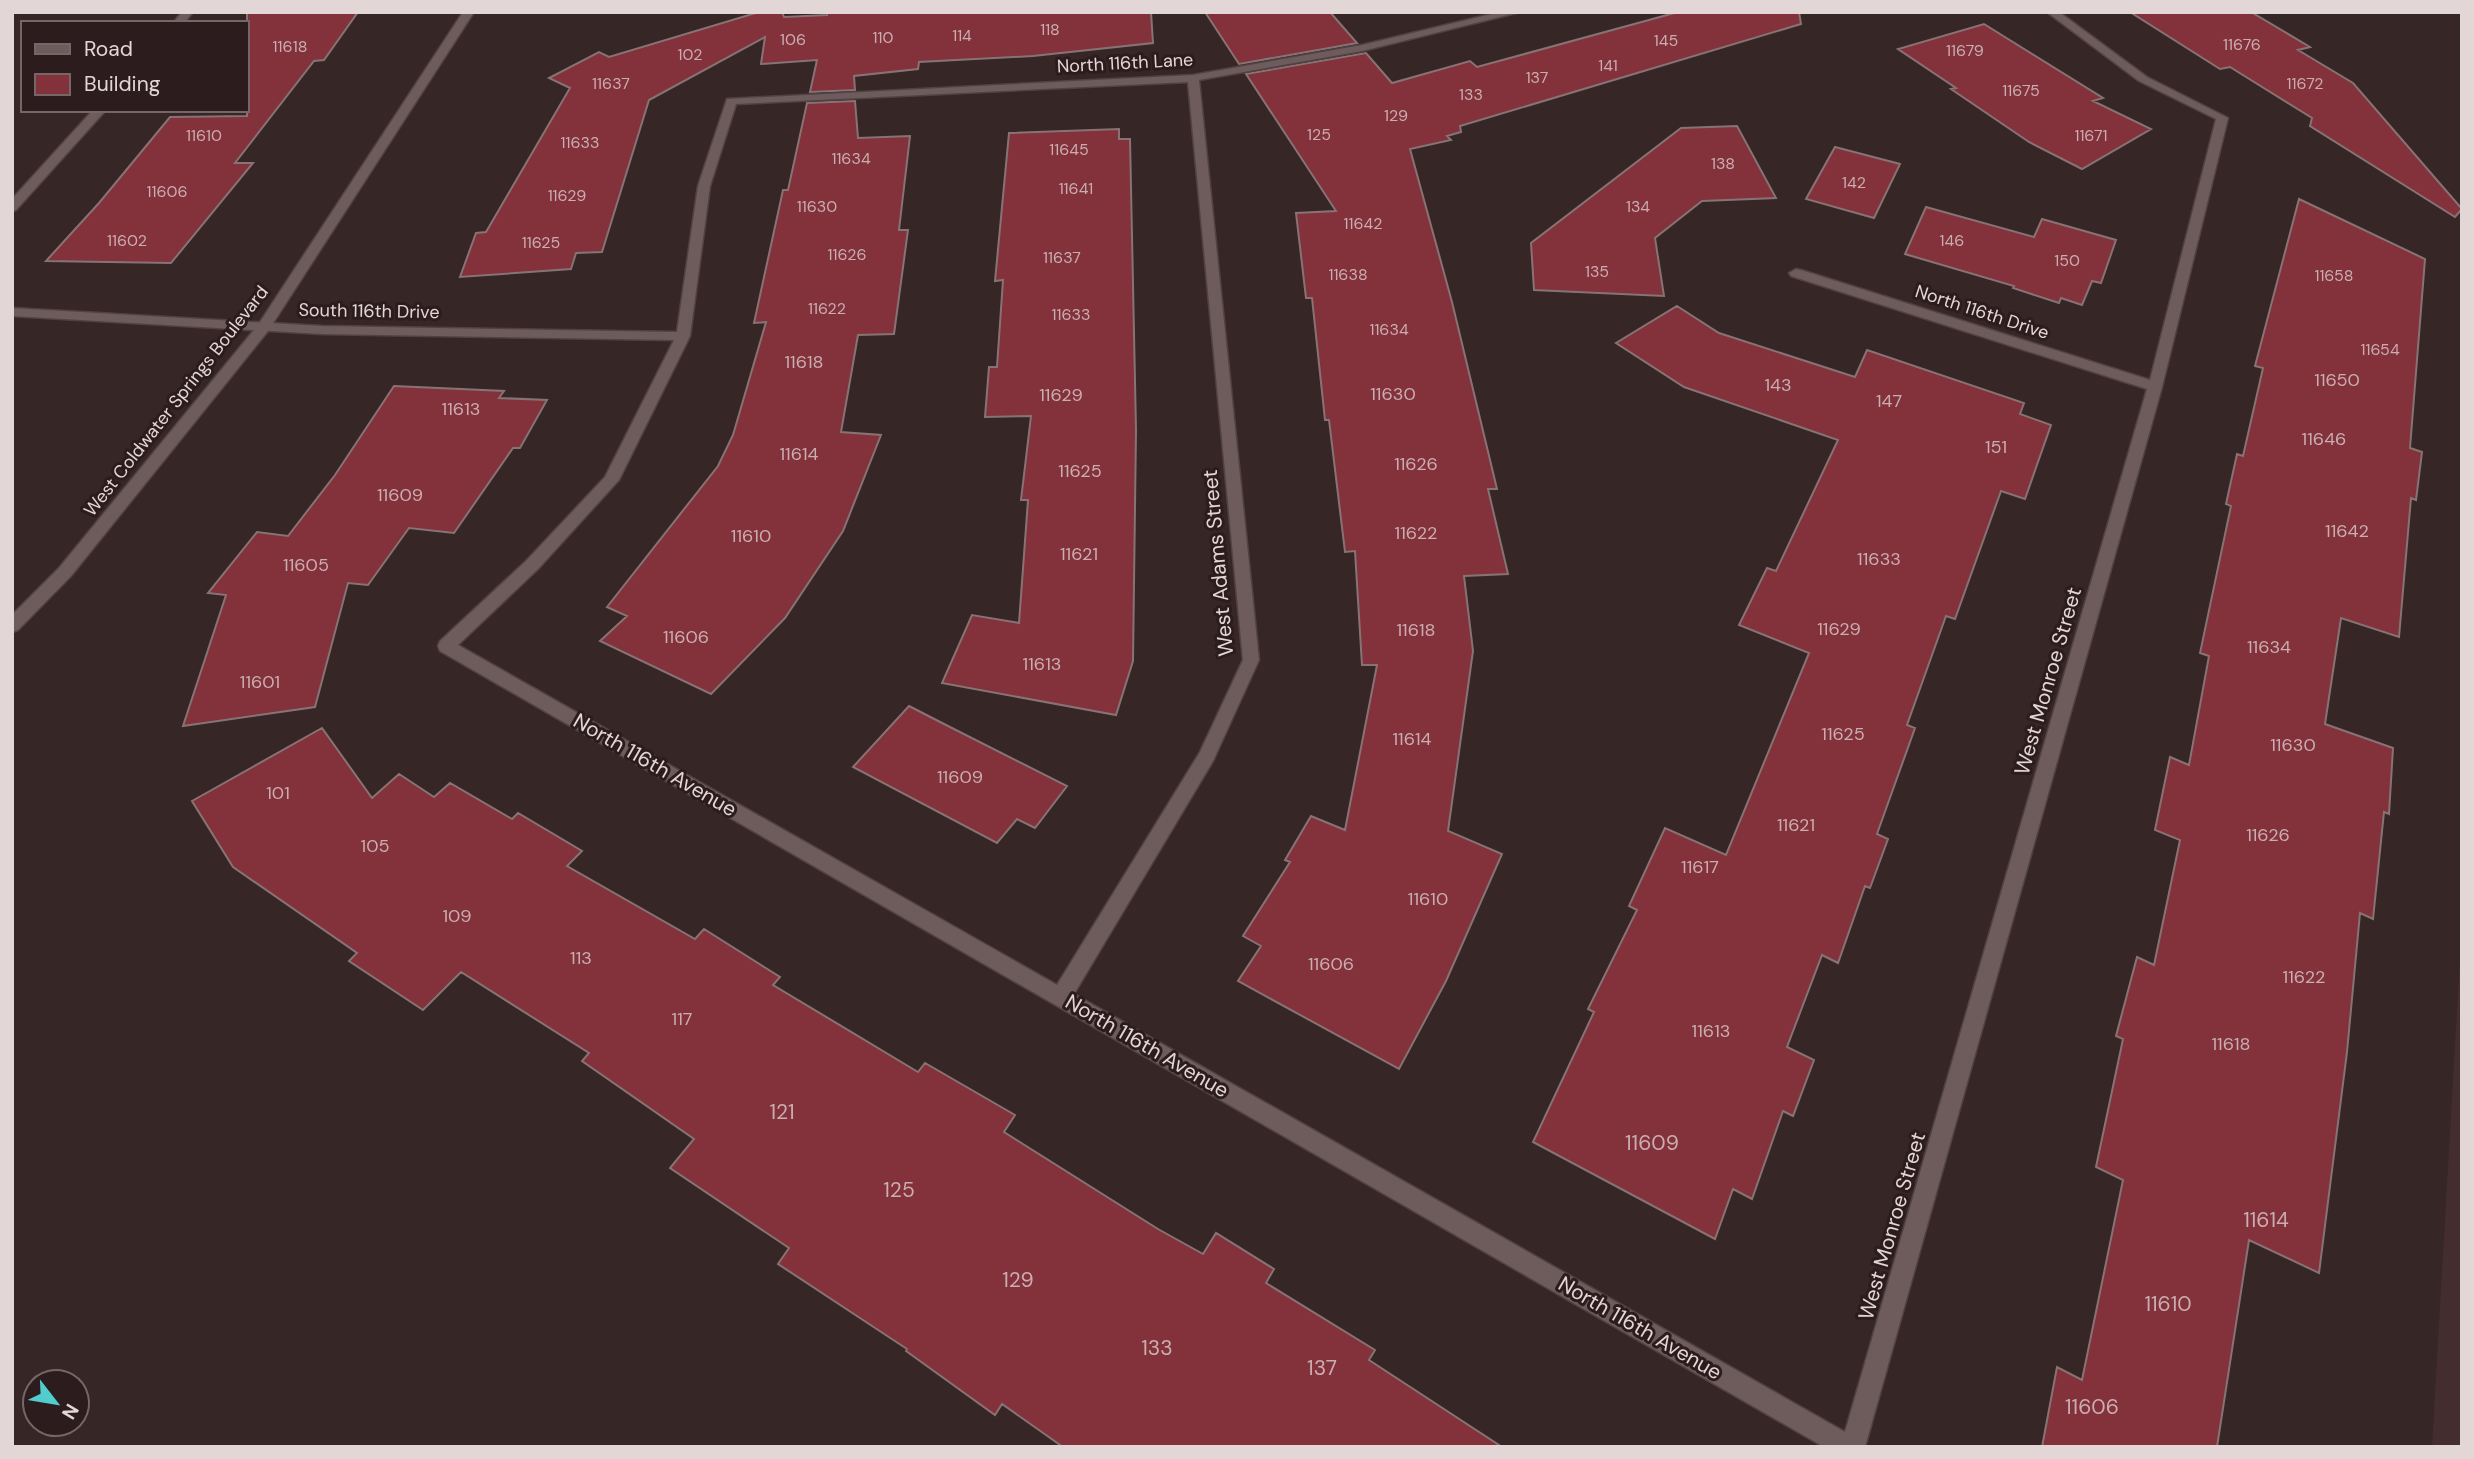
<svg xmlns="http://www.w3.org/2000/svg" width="2474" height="1459" font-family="'DM Sans',sans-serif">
<rect width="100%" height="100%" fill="#362626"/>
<path fill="#442d2e" d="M2462,923V1447H2432Z"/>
<path fill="#83313b" stroke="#877374" stroke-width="2" d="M247,12H358L324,60L314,61L235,163H253L171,263L46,261L99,203L170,117L247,116Z
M759,12H782L784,17L827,15V12H1151L1153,43L1033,56L919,62L918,69L854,76L855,90L810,92L817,60L761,64L765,37L649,100L602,252L576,253L571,269L460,277L476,233L486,232L570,88L549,78L599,52L609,57Z
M1205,12H1330L1357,43L1239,64Z
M1678,12H1799L1801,24L1460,126L1461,132L1447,136L1451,140L1410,149L1452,302L1497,489H1488L1508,574L1464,576L1473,651L1448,831L1502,854L1446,981L1399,1069L1238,981L1261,946L1243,936L1290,862L1285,860L1311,816L1345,830L1377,665H1362L1355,551L1345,552L1329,420H1325L1312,298H1306L1296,213L1336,211L1246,74L1366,53L1392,83L1470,61L1477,67Z
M2130,12H2251L2310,47L2298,50L2353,83L2462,209L2455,217L2310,126L2312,118L2230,67L2220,69Z
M1984,24L2103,98L2093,101L2151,129L2082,169L2029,142L1951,89L1956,88L1898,49Z
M855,101L858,138L910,136L899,230H908L894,334L858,335L841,432L881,435L843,531L785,618L711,694L600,641L627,616L607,607L718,466L733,435L766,322L754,323L783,190H788L807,103Z
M1737,126L1776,198L1702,201L1655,238L1664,296L1534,290L1531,243L1681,128Z
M1119,129V139H1130L1136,430L1133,661L1116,715L942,683L972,615L1019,623L1028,500H1021L1031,416L985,417L989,367H997L1003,280L995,281L1009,133Z
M1835,147L1900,164L1874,218L1806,199Z
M2299,199L2425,259L2410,448L2422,452L2416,500L2411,498L2399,637L2341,618L2325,724L2393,748L2389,814L2384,812L2373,919L2360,913L2347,1052L2319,1273L2249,1240L2217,1447H2042L2057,1367L2082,1380L2123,1180L2096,1167L2123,1039L2116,1036L2137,957L2154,965L2180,840L2155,830L2170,757L2189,765L2209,656L2200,653L2231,506L2226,504L2237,454L2243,456L2263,368L2255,366Z
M1926,207L2034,237L2042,219L2116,240L2101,283L2092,281L2082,305L2061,298L2059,303L2013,288L2014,286L1905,254Z
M1677,306L1719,333L1855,377L1867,350L2024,403L2020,414L2051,425L2025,499L2001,491L1955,619L1946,616L1907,725L1915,728L1877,834L1888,839L1870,888L1865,886L1838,963L1822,955L1787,1047L1814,1060L1793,1116L1783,1111L1752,1199L1733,1189L1715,1239L1533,1142L1594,1012L1588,1009L1637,910L1629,906L1665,828L1726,855L1809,653L1739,625L1767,568L1776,571L1838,440L1684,387L1616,343Z
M394,386L504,391L499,398L547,400L520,448H513L454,533L409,528L368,585L348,583L315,707L183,726L226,595L208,593L257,532L288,536L335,475Z
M909,706L948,726L1067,786L1035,828L1017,819L997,843L853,767Z
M322,728L372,798L399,774L434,797L450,783L512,819L518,813L582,851L567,866L695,939L704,929L780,977L773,985L918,1072L925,1063L1015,1115L1004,1132L1158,1229L1203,1254L1216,1233L1274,1269L1266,1283L1375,1350L1369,1360L1502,1447H1063L1002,1404L995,1415L906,1351L907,1349L778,1264L789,1248L670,1168L694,1139L582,1061L589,1053L461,972L423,1010L349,961L357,953L233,867L192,801Z"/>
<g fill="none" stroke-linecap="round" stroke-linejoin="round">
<defs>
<path id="street" d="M182,12H193L184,23H173Z
M1500,12H1520L1362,51L1199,80L1259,660L1213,761L1074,994L1845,1432L2147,389L1791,276L1789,273L1796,269L1801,270L2150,380L2216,119L2139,81L2047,12H2059L2147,77L2228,118L2162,387L1865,1447H1824L440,651L438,646L440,641L526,561L605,477L674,340L322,334L12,316V308L322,326L677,332L698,186L727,99L1193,75L1362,45ZM1188,82L1243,660L1200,752L1057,985L458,645L538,569L619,480L690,336L710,186L736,104Z
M93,110H106L16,210L12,211V199Z"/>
<path id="secondary" d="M463,12H474L268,331L71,576L18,630L12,632V615L59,568L258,325Z"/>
</defs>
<use href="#street" stroke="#504243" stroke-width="3"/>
<use href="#secondary" stroke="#504243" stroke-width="3"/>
<use href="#street" fill="#6e5b5c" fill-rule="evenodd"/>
<use href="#secondary" fill="#6e5b5c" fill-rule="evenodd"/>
</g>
<g text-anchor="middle" stroke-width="6" stroke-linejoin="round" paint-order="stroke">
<g font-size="16" fill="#caadb0">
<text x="1050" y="35">118</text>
<text x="962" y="41">114</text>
<text x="883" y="43">110</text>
<text x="793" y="45">106</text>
<text x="1666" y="46">145</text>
<text x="2242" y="50">11676</text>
<text x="290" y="52">11618</text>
<text x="1965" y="56">11679</text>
<text x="690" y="60">102</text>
<text x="1608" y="71">141</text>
<text x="1537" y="83">137</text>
<text x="611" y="89">11637</text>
<text x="2305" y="89">11672</text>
<text x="2021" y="96">11675</text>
<text x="1471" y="100">133</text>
<text x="1396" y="121">129</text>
<text x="1319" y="140">125</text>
<text x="204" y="141">11610</text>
<text x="2091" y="141">11671</text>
<text x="580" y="148">11633</text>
<text x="1069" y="155">11645</text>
<text x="851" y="164">11634</text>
<text x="1723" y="169">138</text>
<text x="1854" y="188">142</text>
<text x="1076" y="194">11641</text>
<text x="167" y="197">11606</text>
<text x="567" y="201">11629</text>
<text x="817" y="212">11630</text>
<text x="1638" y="212">134</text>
<text x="1363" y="229">11642</text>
<text x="127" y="246">11602</text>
<text x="1952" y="246">146</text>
<text x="541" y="248">11625</text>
<text x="847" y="260">11626</text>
<text x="1062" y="263">11637</text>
<text x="2067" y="266">150</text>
<text x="1597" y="277">135</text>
<text x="1348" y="280">11638</text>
<text x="2334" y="281">11658</text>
<text x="827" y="314">11622</text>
<text x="1071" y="320">11633</text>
<text x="1389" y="335">11634</text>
<text x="2380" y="355">11654</text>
</g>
<g font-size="18" fill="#e2d6d7" stroke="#2c1c1d">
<text transform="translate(1125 63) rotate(-3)" y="6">North 116th Lane</text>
<text transform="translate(369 311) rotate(1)" y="6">South 116th Drive</text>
<text transform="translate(1982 312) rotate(18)" y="6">North 116th Drive</text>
<text transform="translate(176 401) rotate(-52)" y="6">West Coldwater Springs Boulevard</text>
</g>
<g font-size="18" fill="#caadb0">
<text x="804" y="368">11618</text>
<text x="2337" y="386">11650</text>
<text x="1778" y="391">143</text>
<text x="1393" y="400">11630</text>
<text x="1061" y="401">11629</text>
<text x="1889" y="407">147</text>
<text x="461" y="415">11613</text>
<text x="2324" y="445">11646</text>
<text x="1996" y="453">151</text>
<text x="799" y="460">11614</text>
<text x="1416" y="470">11626</text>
<text x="1080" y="477">11625</text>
<text x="400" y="501">11609</text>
<text x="2347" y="537">11642</text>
<text x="1416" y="539">11622</text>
<text x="751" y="542">11610</text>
<text x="1079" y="560">11621</text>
<text x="1879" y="565">11633</text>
<text x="306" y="571">11605</text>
<text x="1839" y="635">11629</text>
<text x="1416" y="636">11618</text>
<text x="686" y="643">11606</text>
<text x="2269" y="653">11634</text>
<text x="1042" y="670">11613</text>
<text x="260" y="688">11601</text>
<text x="1843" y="740">11625</text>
<text x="1412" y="745">11614</text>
<text x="2293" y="751">11630</text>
<text x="960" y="783">11609</text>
<text x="278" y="799">101</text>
<text x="1796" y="831">11621</text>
<text x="2268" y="841">11626</text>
<text x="375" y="852">105</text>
<text x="1700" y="873">11617</text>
<text x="1428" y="905">11610</text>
<text x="457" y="922">109</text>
<text x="581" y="964">113</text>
<text x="1331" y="970">11606</text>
<text x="2304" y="983">11622</text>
<text x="682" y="1025">117</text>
<text x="1711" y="1037">11613</text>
<text x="2231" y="1050">11618</text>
</g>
<g font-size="21" fill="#e2d6d7" stroke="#2c1c1d">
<text transform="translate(1218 563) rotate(-95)" y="7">West Adams Street</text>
<text transform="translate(2048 681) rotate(-74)" y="7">West Monroe Street</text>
<text transform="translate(655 765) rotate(30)" y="7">North 116th Avenue</text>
<text transform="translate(1147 1046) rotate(30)" y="7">North 116th Avenue</text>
<text transform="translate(1892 1226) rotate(-74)" y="7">West Monroe Street</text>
<text transform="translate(1640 1328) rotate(30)" y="7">North 116th Avenue</text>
</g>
<g font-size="21" fill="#caadb0">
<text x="782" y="1119">121</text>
<text x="1652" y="1150">11609</text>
<text x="899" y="1197">125</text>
<text x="2266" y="1227">11614</text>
<text x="1018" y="1287">129</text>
<text x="2168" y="1311">11610</text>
<text x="1157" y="1355">133</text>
<text x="1322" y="1375">137</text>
<text x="2092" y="1414">11606</text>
</g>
</g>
<rect width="2474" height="1459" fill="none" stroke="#e2d6d7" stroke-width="28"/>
<rect x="21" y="21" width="228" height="91" fill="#2c1c1d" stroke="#756667" stroke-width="2"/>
<rect x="35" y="44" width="35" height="10" fill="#6e5b5c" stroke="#756667" stroke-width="2"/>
<text x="84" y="56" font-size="21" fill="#e2d6d7">Road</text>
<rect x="35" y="74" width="35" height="21" fill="#83313b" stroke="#756667" stroke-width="2"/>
<text x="84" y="91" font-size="21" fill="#e2d6d7">Building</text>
<g transform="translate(56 1403) rotate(121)"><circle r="33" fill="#2c1c1d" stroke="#756667" stroke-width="2"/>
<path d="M0-5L12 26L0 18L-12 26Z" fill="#52cdcd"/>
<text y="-10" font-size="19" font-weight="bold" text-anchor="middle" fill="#e2d6d7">N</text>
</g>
</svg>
